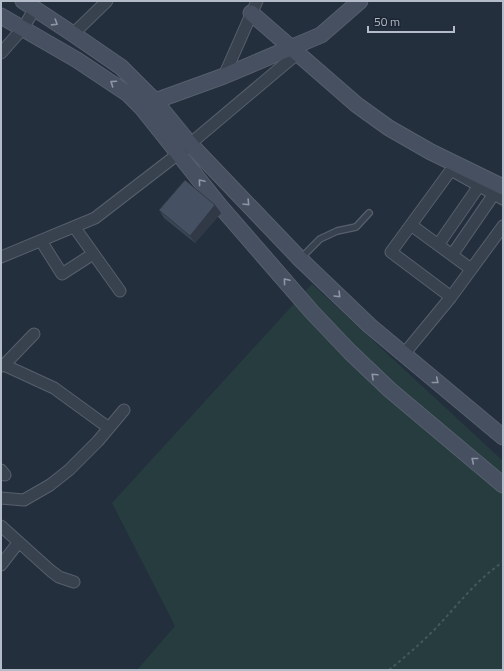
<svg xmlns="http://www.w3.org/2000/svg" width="504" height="671" font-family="'Titillium Web',sans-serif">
<rect width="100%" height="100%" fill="#242f3e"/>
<path fill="#263c3f" d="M312,284L503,461V670H137L175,626L112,503Z"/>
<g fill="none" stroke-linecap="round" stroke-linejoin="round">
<defs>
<path id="lane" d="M301,258L320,239L337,231L356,227L369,213"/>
<path id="street" d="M73,34L107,1
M1,53L23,28L34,10
M224,76L257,1
M411,225L471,269
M75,228L120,291
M41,241L62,274L93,254
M438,245L479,186
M452,255L494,194
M1,257L95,218L178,154L298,53
M451,297L391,252L451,170L503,199
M404,354L451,297L503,226
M4,365L34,334
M1,366L4,365L54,388L109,428
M1,470L5,475
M1,498L24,500L50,485L69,470L98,441L124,410
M1,526L51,571L59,577L74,582
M1,565L18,543"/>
<path id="secondary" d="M23,1L73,34L121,67L155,101L190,144L300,259L370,326L503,437
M251,13L357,105L389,128L431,152L503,187
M1,16L77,60L128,94L142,108L220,206L312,312L350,352L390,390L503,485
M148,105L155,101L224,76L321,35L360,1"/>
</defs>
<use href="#lane" stroke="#565f6c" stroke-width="8"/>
<use href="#street" stroke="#565f6c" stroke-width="13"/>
<use href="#secondary" stroke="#565f6c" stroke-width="17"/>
<path stroke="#44595c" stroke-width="2" stroke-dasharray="3 3" stroke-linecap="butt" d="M389,670C405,657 420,644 435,629C458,605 475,581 503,562"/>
<use href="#lane" stroke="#38414e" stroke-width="5.5"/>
<use href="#street" stroke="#38414e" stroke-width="11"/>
<use href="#secondary" stroke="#465061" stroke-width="15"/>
</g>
<path fill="#3b4654" d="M215,205L221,213L195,243L164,218L159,210Z"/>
<path fill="#303945" d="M215,205L221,213L195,243L190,236Z"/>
<path fill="#455162" stroke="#303945" d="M185,180L215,205L190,236L159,210Z"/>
<defs><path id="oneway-chevron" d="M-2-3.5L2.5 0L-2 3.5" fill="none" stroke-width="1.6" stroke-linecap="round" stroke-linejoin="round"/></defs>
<g stroke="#8e96a5">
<use href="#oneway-chevron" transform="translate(55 23) rotate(32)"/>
<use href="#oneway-chevron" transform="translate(113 83) rotate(-146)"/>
<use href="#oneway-chevron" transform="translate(201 182) rotate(-130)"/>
<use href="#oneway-chevron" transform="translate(247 203) rotate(46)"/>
<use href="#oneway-chevron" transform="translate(286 281) rotate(-130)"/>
<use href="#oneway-chevron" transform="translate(338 295) rotate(45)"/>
<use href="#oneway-chevron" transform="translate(374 376) rotate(-137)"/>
<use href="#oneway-chevron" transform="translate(436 381) rotate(39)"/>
<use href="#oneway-chevron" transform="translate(474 460) rotate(-141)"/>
</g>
<rect width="504" height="671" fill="none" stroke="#b4bcc9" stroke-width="4"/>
<path d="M368 26v6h86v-6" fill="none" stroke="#b4bcc9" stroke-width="2"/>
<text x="374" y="26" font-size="12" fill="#b4bcc9" stroke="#1d2633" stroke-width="3" paint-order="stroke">50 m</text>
</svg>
